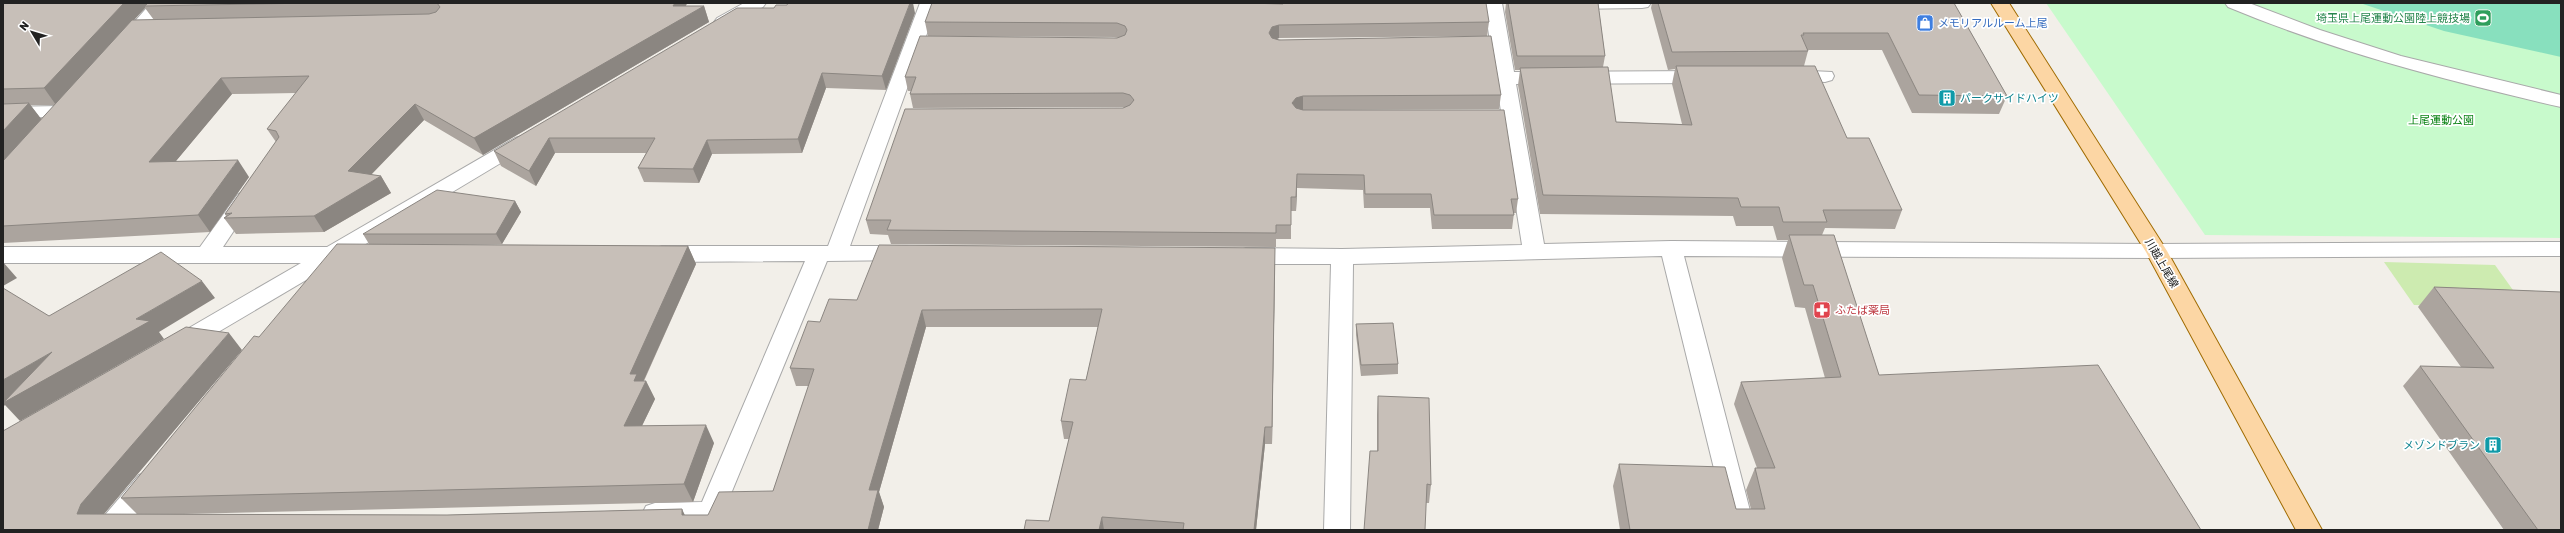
<svg xmlns="http://www.w3.org/2000/svg" width="2564" height="533" font-family="Rubik,'Noto Sans JP',sans-serif">
<rect width="100%" height="100%" fill="#f2efe9"/>
<path fill="#cdebb0" d="M2384,262L2495,265L2523,304L2493,307L2414,305Z"/>
<path fill="#c8facc" d="M2046,3H2561V238L2205,235Z"/>
<path fill="#88e0be" d="M2360,3H2561V57L2444,31Z"/>
<g fill="none" stroke-linecap="round" stroke-linejoin="round">
<defs>
<path id="minor" d="M151,3H170L132,46H120L117,42L120,38Z
M744,3H766L763,7L729,26H717L714,22L717,18Z
M920,3H938L850,246H906L914,248L917,253L914,258L906,260L827,261L716,530H690L692,524L655,525L646,522L642,514L646,506L655,503L702,502L805,261L662,262L654,259L651,254L654,249L662,246H828Z
M1484,3H1502L1514,72L1703,71L1710,73L1712,77L1710,81L1703,83L1516,84L1544,244L1671,241L2156,244L2561,242V256L2156,258L1684,256L1755,530H1729L1662,256L1353,264L1350,530H1324L1331,264H1246L1238,261L1235,256L1238,251L1246,248L1342,249L1522,245Z
M1561,3H1651L1648,7L1642,8L1569,9L1563,8Z
M2225,3H2249L2320,30L2401,56L2561,95V107C2447,81 2336,52 2228,7Z
M1790,70L1832,72L1834,76L1832,80L1825,82L1783,80L1781,76L1783,72Z
M60,106L67,108L70,112L67,116L3,119V107Z
M522,136L529,138L532,142L529,146L359,248L366,250L369,255L366,260L335,263L186,351L178,354L170,351L166,345L170,339L301,263H3V247H200L238,194L245,192L252,194L255,199L223,247H327L515,138Z
M148,472L157,475L161,482L124,530H95L99,522L139,475Z"/>
<path id="major" d="M1991,3H2009L2167,251L2322,530H2296L2146,252Z"/>
</defs>
<use href="#minor" stroke="#a9a9a9" stroke-width="2"/>
<use href="#major" stroke="#a06b00" stroke-width="2"/>
<use href="#minor" fill="#fff" fill-rule="evenodd"/>
<use href="#major" fill="#fcd6a4" fill-rule="evenodd"/>
</g>
<path fill="#aba49e" fill-rule="evenodd" d="M3,3H687L686,6H704L709,22L483,155L424,120L371,175L381,176L391,193L324,232L236,234L224,218L226,216L225,214L276,142L267,129L296,93L232,94L175,162L249,177L210,232L3,243ZM145,8L154,20H134L139,14ZM30,105H55L41,119Z
M1506,3H1598L1605,56L1603,67L1616,122L1682,124L1672,84L1675,69L1668,70L1651,8L1652,3H1954L2007,96L1999,114L1912,113L1882,50H1808V51L1804,66L1847,138L1902,210L1895,229L1825,228L1822,235L1879,375L2201,530H1620L1613,486L1619,464L1736,509H1751L1746,490L1755,468H1757L1734,404L1741,382L1825,378L1805,308L1795,307L1782,258L1788,240H1777L1773,226H1736L1733,216L1540,214L1518,85L1520,70H1515L1505,12Z
M915,13L886,90L826,88L802,153L712,154L699,183L644,182L638,168L646,153H555L536,186L501,166L494,151Z
M925,22H1489L1487,36L1279,38L1277,39L1501,95L1499,109L1301,110L1518,199L1516,213H1514L1512,229H1432L1430,208H1364L1363,190L1297,188L1296,211H1291V239H1276V247L891,244L888,235L870,234L866,220L1125,107L913,108L910,94L911,91H908L905,77L1119,37L928,36Z
M515,201L521,212L502,244H375L688,246L696,264L644,381H646L655,399L642,426L714,443L693,502L184,514L447,515L682,509L684,515H708L773,491L809,386H796L790,368L820,322L857,300L1275,265L1272,444H1265L1256,530H1024L1049,521L1069,439H1064L1061,421L1086,380L1098,327H926L879,492L884,507L878,530H3L242,350L104,514H137L121,498L259,337L369,244L363,234Z
M2434,287L2561,292V530H2504L2403,386L2420,366L2461,367L2418,307Z
M1356,324L1398,364V374L1361,376L1356,335Z
M1378,396L1431,485L1429,503H1426L1377,451V415Z"/>
<path fill="#8b8681" d="M124,3H150L145,6V8L56,105L44,88Z
M675,3H687L680,20L704,6L709,22L483,155L474,138L673,6Z
M910,3H913L915,13L886,90L882,76Z
M1279,25V38L1272,41L1269,33L1272,27Z
M822,73L826,88L802,153L798,139Z
M221,78L232,94L161,179L149,162Z
M1303,96V110L1296,112L1292,103L1296,98Z
M29,103L42,120L3,162V131Z
M415,104L424,120L358,188L348,171Z
M549,138L555,153L536,186L529,171Z
M707,140L712,154L699,183L693,169Z
M238,160L249,177L210,232L198,215Z
M1297,174V188L1296,211V197Z
M381,176L391,193L324,232L314,216Z
M515,201L521,212L502,244L496,234Z
M688,246L696,264L642,384L646,381L655,399L633,444L624,426L630,374Z
M1275,248V265L1272,444V427Z
M3,262L17,278L3,286Z
M202,281L215,298L159,332L164,339L20,421L5,405L3,407V380L52,352L136,319Z
M922,310L926,327L879,492L884,507L878,530H868L869,490Z
M229,333L242,350L98,521L77,514L81,504Z
M706,425L714,443L693,502L684,484Z
M1265,427V444L1256,530H1254Z
M682,509L690,526L682,515Z
M1102,517L1104,530H1099Z"/>
<path fill="#c7bfb8" stroke="#8b8681" d="M3,3H124L44,88L3,89Z
M148,3H313L145,6Z
M437,3H675L673,6H704L474,138L415,104L348,171L381,176L314,216L224,218L232,213L225,214L279,137L276,131L267,129L309,76L221,78L149,162L238,160L198,215L3,226V161L132,20L429,14L436,12L440,7Z
M788,3H910L882,76L822,73L798,139L707,140L693,169L638,168L655,138H549L529,171L494,151L737,8H774L776,5H787Z
M932,3H1246L1283,4V3H1486L1489,22L1279,25L1272,27L1269,33L1272,38L1279,40L1491,36L1501,95L1303,96L1296,98L1292,103L1296,108L1303,110H1504L1518,199H1511L1514,215H1434L1431,194H1365L1364,175L1297,174L1296,197H1291V225H1276V233L887,230L891,220H866L905,109L1123,108L1130,105L1134,100L1130,95L1123,93L910,94L916,77H905L920,36L1117,38L1125,35L1127,30L1125,26L1117,23L925,22Z
M1508,3H1598L1605,56H1517Z
M1658,3H1954L2007,96L1919,95L1888,33H1803L1804,35H1801L1808,51L1672,52Z
M1676,66H1815L1847,138H1869L1902,210H1823L1827,222H1783L1779,207H1741L1738,198L1543,195L1520,68L1608,67L1616,122L1692,125Z
M29,103L3,131V104Z
M437,190L515,201L496,234H363Z
M1789,235H1834L1879,375L2098,365L2201,530H1630L1619,464L1725,467L1736,509H1765L1755,468H1775L1741,382L1841,377L1813,285H1804Z
M337,244L688,246L630,374H637L634,381H646L624,426L706,425L684,484L121,498L254,336L259,337Z
M879,245L1275,248L1272,427H1265L1254,530H1183L1184,523L1102,517L1099,530H1024L1026,520L1049,521L1073,422L1061,421L1070,379L1086,380L1102,309L922,310L869,490H878L868,530H3V431L186,327L229,333L81,504L77,514L447,515L682,509V515H708L719,492L773,491L814,369L790,368L808,321L820,322L829,299L857,300Z
M161,252L202,281L136,319L150,321L3,403L52,352L3,380V288L49,316Z
M2434,287L2561,292V530H2538L2420,366L2494,368Z
M1393,323L1398,364L1361,365L1356,324Z
M1378,396L1429,398L1431,485L1427,484L1425,530H1364L1370,451H1378Z"/>
<defs>
<symbol id="stadium-square" viewBox="-11 -11 22 22"><rect x="-9" y="-9" width="18" height="18" rx="4" fill="#2e9e5b" stroke="#fff"/><path d="M0-5a6.5 5 0 1 0 0 10a6.5 5 0 1 0 0-10ZM-3.5-1.8h7v3.6h-7Z" fill="#fff"/></symbol>
<symbol id="shop-square" viewBox="-11 -11 22 22"><rect x="-9" y="-9" width="18" height="18" rx="4" fill="#3f7fe0" stroke="#fff"/><path d="M-5-2.5h2.3a2.7 3.5 0 0 1 5.4 0H5L5.5 6h-11ZM-1.5-2.5h3a1.5 2.3 0 0 0-3 0Z" fill="#fff"/></symbol>
<symbol id="building-square" viewBox="-11 -11 22 22"><rect x="-9" y="-9" width="18" height="18" rx="4" fill="#0f9aa8" stroke="#fff"/><path d="M-4-6H4V6H1V3H-1V6H-4ZM-2.5-4.3h1.7v1.8h-1.7ZM.8-4.3h1.7v1.8H.8ZM-2.5-1h1.7V.8h-1.7ZM.8-1h1.7V.8H.8Z" fill="#fff"/></symbol>
<symbol id="pharmacy-square" viewBox="-11 -11 22 22"><rect x="-9" y="-9" width="18" height="18" rx="4" fill="#e0444e" stroke="#fff"/><path d="M-2-6h4v4h4v4h-4v4h-4v-4h-4v-4h4Z" fill="#fff"/></symbol>
</defs>
<g fill-rule="evenodd">
<use href="#stadium-square" x="2473" y="8" width="20" height="20"/>
<use href="#shop-square" x="1915" y="13" width="20" height="20"/>
<use href="#building-square" x="1937" y="88" width="20" height="20"/>
<use href="#pharmacy-square" x="1812" y="300" width="20" height="20"/>
<use href="#building-square" x="2483" y="435" width="20" height="20"/>
</g>
<g text-anchor="middle" stroke-width="3.5" stroke-linejoin="round" paint-order="stroke">
<g font-size="11" fill="#27864d" stroke="#fff" text-anchor="end">
<text x="2470" y="22">埼玉県上尾運動公園陸上競技場</text>
</g>
<g font-size="11" fill="#366cbe" stroke="#fff" text-anchor="start">
<text x="1938" y="27">メモリアルルーム上尾</text>
</g>
<g font-size="11" fill="#0d838f" stroke="#fff" text-anchor="start">
<text x="1960" y="102">パークサイドハイツ</text>
<text x="2480" y="449" text-anchor="end">メゾンドブラン</text>
</g>
<g font-size="11" fill="#0c8416" stroke="#fff">
<text x="2441" y="124">上尾運動公園</text>
</g>
<g font-size="11" fill="#222" stroke="#fff">
<text transform="translate(2162 263) rotate(60)" y="4">川越上尾線</text>
</g>
<g font-size="11" fill="#be3a42" stroke="#fff" text-anchor="start">
<text x="1835" y="314">ふたば薬局</text>
</g>
</g>
<rect width="2564" height="533" fill="none" stroke="#222222" stroke-width="8"/>
<g transform="translate(32 32) rotate(308)" stroke="#ffffff" stroke-width="3" paint-order="stroke">
<path d="M0-3L7 15L0 10L-7 15Z" fill="#222222"/>
<text y="-6" font-size="11" font-weight="bold" text-anchor="middle" fill="#222222">N</text>
</g>
</svg>
